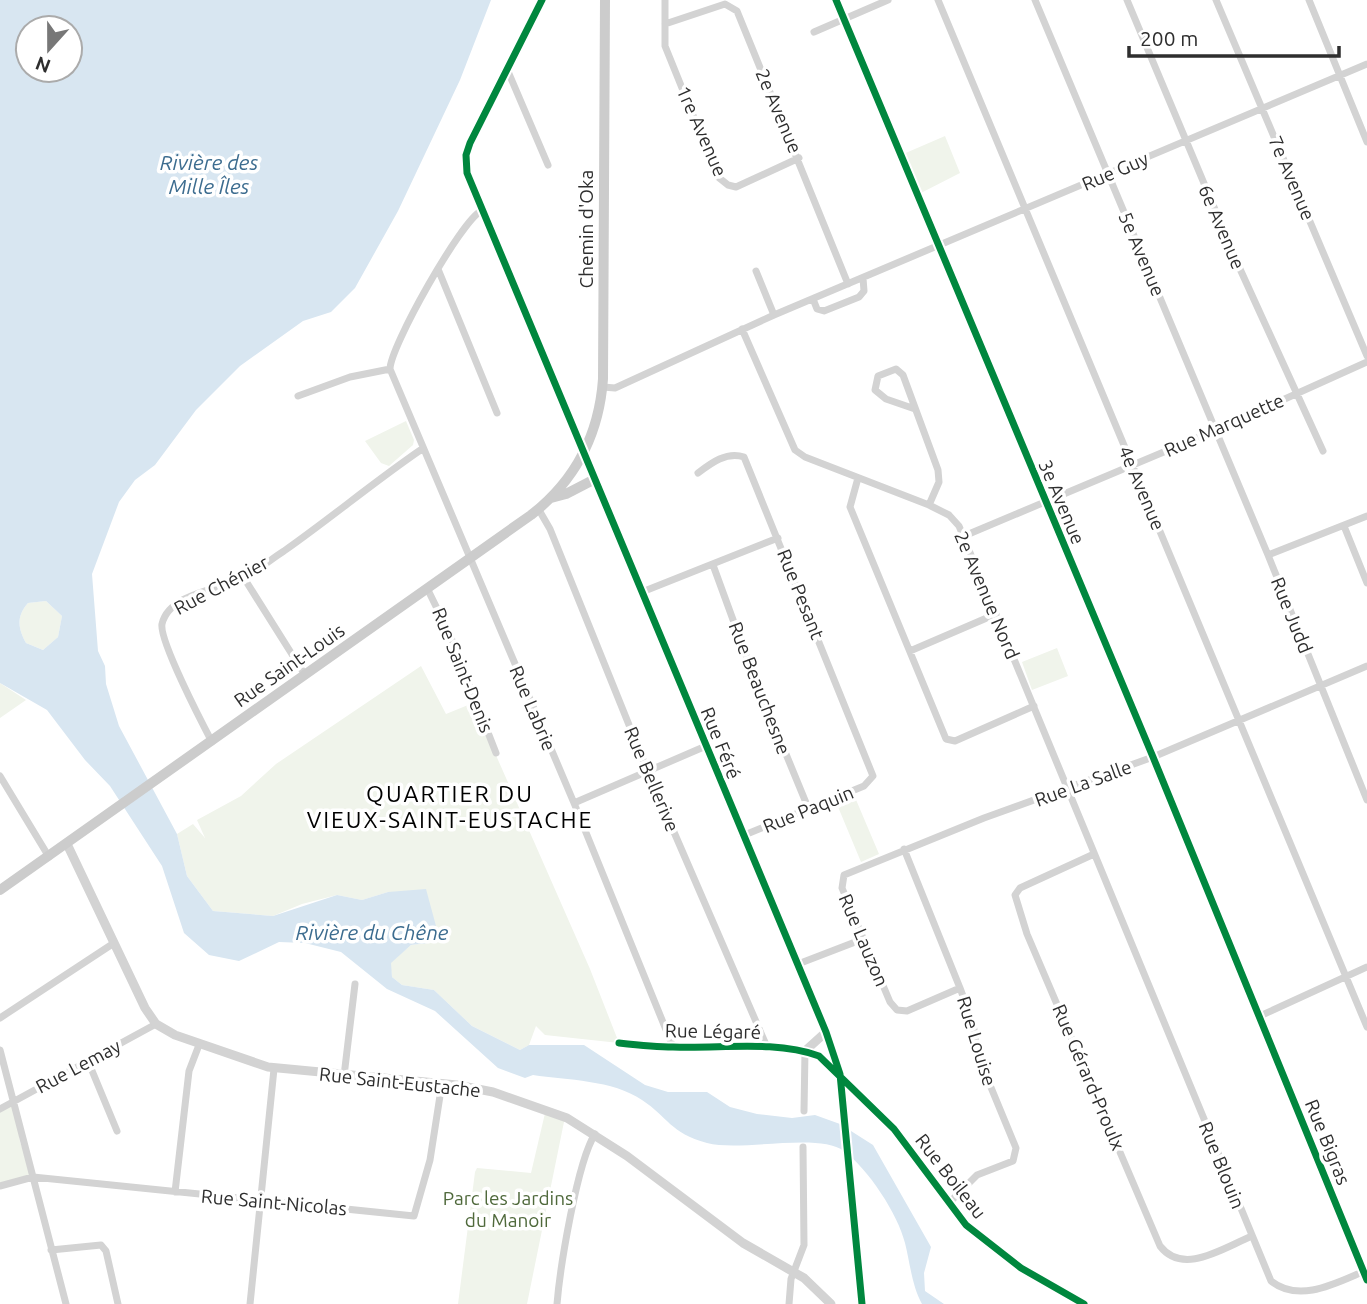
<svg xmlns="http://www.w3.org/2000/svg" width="1367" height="1304" font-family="Ubuntu,sans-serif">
<rect width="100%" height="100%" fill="#fff"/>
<path fill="#f0f4eb" d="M945,136L960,173L917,195L901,155Z
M406,421L414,440L413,445L389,466L381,463L365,441Z
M46,601L62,616L58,637L43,650L26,643C18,628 16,617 28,603Z
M1057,648L1068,676L1032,690L1022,662Z
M421,666L446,714L473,703L590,969L619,1043L545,1035L536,1026L529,1045L520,1050L472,1026L434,990L402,985L392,977L390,963L411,945L428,943L388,892L362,900L337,895L302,904L273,916L213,911L187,876L177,834L193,824L205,838L197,820L241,796L276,764Z
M0,683L26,700L0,718Z
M854,795L879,854L861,862L836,802Z
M14,1101L20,1142L33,1177L0,1186V1109Z
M546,1109L565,1117L527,1304H458L475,1172L477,1168L531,1173Z"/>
<path fill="#d8e6f1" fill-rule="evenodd" d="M0,0H491L460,80L398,211L355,288L331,312L303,321L240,366L196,410L155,465L135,480L119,502L92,574L98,651L105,666L106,684L119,726L177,834L187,876L213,911L273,916L337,895L362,900L388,892L426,889L436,926L428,943L411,945L391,963L392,977L402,985L434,990L472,1026L520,1050L529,1045H584L645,1085L668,1092H707L730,1107L757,1114L792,1118L815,1115L840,1124L873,1145L931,1247L924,1273L925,1291L944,1304H922C912,1286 910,1263 905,1243C898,1214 868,1169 844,1151C819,1132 742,1152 707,1143C670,1133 668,1117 642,1100C613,1080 567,1080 533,1075L525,1078L498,1068L435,1011L387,989L341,952L305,943L279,942L239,961L209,955L184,933L162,866L110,786L85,760L47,710L0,683ZM28,28H70V70H28ZM46,601L62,616L58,637L43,650L26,643C18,628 16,617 28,603Z"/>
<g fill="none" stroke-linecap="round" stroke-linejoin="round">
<path stroke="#d3d3d3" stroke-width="7" d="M542,0L470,143L466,162L470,182L584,454
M665,0V46L718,177L728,185L736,187L799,158
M836,0L1153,757L1367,1280
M938,0L1367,1027
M1035,0L1268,555L1367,800
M1127,0L1240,269L1323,451
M1216,0L1367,356
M1309,0L1367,142
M665,24L725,4L737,11L848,284
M814,32L888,0
M507,69L548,165
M481,211C461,221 390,347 390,369L574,803L673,1047
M438,269L497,413
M756,271L774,315
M813,299L817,309L824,311L859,297L864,291L863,278
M742,329L795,450L805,457L929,505L949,515L959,526L1271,1281C1300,1304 1338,1282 1367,1270
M603,387L615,388L774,315L1367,64
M298,396L350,377L390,369
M915,409L886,399L875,390L878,376L896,369L903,375L938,470L939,482L929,505
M698,473C711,463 727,451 744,457L873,776L864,786L742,836
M858,478L850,507L946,739L955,741L1034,706
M539,510L550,529L648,772L767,1047
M1344,526L1367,583
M964,536L1216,430L1367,362
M1268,555L1367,516
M713,565L751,669L809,810
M244,578L305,675
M427,588L450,635L496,753
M642,592L778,538
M910,651L996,614
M212,742C202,723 159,640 162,624C169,593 221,589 244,578C258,571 271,559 284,551C331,518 375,481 422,449
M0,776L49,857
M574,803L706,746
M904,849L960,988L973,1023L978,1056L1016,1148L1013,1161L977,1175L949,1203
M1094,854L1020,888L1015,895L1027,934L1160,1246C1183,1276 1223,1248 1252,1236
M798,964L863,939
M960,988L907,1011L897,1010L890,1002L842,888L844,875L984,818L1153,757L1367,666
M1260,1016L1367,967
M0,1018L114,943
M619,1043C637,1045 655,1047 673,1047C721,1049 774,1040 819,1056L894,1129L966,1225L1021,1268L1084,1304
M0,1050L66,1304
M88,1061L117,1131
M344,1076L355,984
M0,1109L156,1024
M804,1111L805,1051
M0,1186L33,1177L414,1216L430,1160L442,1083
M175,1192L189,1071L199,1045
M51,1250L101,1245L106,1251L118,1304
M250,1304L274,1069
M557,1304C560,1268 577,1162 595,1134
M789,1304L791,1279L804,1245L803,1147"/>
<path stroke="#d3d3d3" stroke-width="9" d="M584,454L826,1032L840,1074L862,1304
M67,844L145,1008L156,1024L175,1035L268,1067L457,1085L493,1092L567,1118L627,1156L743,1243L804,1278L831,1304
M805,1051L826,1032"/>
<path stroke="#ccc" stroke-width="10" d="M551,498L566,494L595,479
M0,890L531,515C576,480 599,435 603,379L605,0"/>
<defs>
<path id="cycleway" d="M542,0L470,143L466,155L467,173L826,1032L840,1074L862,1304
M836,0L1153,757L1367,1280
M619,1043C637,1045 655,1047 673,1047C721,1049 774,1040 819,1056L894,1129L966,1225L1021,1268L1084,1304"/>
</defs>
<use href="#cycleway" stroke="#fff" stroke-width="11"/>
<use href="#cycleway" stroke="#00873e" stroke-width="7"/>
</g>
<g text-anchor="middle" stroke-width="7" stroke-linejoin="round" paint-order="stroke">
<g font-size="19" fill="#2e2e2e" stroke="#fff">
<text transform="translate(779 111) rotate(67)" y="7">2e Avenue</text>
<text transform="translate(702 131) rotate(66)" y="7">1re Avenue</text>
<text transform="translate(1115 171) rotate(-23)" y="7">Rue Guy</text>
<text transform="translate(1292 178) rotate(67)" y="7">7e Avenue</text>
<text transform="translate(1222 227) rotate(67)" y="7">6e Avenue</text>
<text transform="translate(586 229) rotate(-90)" y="7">Chemin d'Oka</text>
<text transform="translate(1142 254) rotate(67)" y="7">5e Avenue</text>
<text transform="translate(1224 425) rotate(-24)" y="7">Rue Marquette</text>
<text transform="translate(1142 488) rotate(67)" y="7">4e Avenue</text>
<text transform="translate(1062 502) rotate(67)" y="7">3e Avenue</text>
<text transform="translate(221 585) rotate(-28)" y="7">Rue Chénier</text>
<text transform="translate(801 594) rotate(68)" y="7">Rue Pesant</text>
<text transform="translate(987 595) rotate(67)" y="7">2e Avenue Nord</text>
<text transform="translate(1292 615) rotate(68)" y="7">Rue Judd</text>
<text transform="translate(289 665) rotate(-35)" y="7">Rue Saint-Louis</text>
<text transform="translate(463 670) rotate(68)" y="7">Rue Saint-Denis</text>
<text transform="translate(760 688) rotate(69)" y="7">Rue Beauchesne</text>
<text transform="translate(533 708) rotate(67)" y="7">Rue Labrie</text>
<text transform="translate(721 743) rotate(68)" y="7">Rue Féré</text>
<text transform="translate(652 779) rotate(67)" y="7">Rue Bellerive</text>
<text transform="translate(1083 783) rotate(-20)" y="7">Rue La Salle</text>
<text transform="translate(808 809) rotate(-22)" y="7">Rue Paquin</text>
<text transform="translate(864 940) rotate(67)" y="7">Rue Lauzon</text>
<text transform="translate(713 1031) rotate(1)" y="7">Rue Légaré</text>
<text transform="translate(977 1041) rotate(73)" y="7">Rue Louise</text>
<text transform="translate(78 1066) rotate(-28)" y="7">Rue Lemay</text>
<text transform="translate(1089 1077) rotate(67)" y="7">Rue Gérard-Proulx</text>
<text transform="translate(400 1082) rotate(6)" y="7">Rue Saint-Eustache</text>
<text transform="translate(1328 1142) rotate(68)" y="7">Rue Bigras</text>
<text transform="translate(1222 1165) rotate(68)" y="7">Rue Blouin</text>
<text transform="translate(951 1176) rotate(52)" y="7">Rue Boileau</text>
<text transform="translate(274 1202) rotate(5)" y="7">Rue Saint-Nicolas</text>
</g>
<g font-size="19" fill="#4f693b" stroke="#fff">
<text x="508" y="1205">Parc les Jardins<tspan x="508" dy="22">du Manoir</tspan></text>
</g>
<g font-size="21" font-style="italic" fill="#3c6c8f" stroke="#fff">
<text x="209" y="170">Rivière des<tspan x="209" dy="24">Mille Îles</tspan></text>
<text x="372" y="940">Rivière du Chêne</text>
</g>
<g font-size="23" letter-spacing="2" fill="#000" stroke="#fff">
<text x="450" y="802">QUARTIER DU<tspan x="450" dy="26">VIEUX-SAINT-EUSTACHE</tspan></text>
</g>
</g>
<g transform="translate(49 49) rotate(201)"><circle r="33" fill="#ffffff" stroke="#ababab" stroke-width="2"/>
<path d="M0-5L12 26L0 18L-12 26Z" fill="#777777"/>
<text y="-10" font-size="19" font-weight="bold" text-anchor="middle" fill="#2e2e2e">N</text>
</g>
<path d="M1129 46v10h210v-10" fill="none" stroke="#2e2e2e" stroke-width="3.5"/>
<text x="1140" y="46" font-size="21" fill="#2e2e2e" stroke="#ffffff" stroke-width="5" paint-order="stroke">200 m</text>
</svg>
